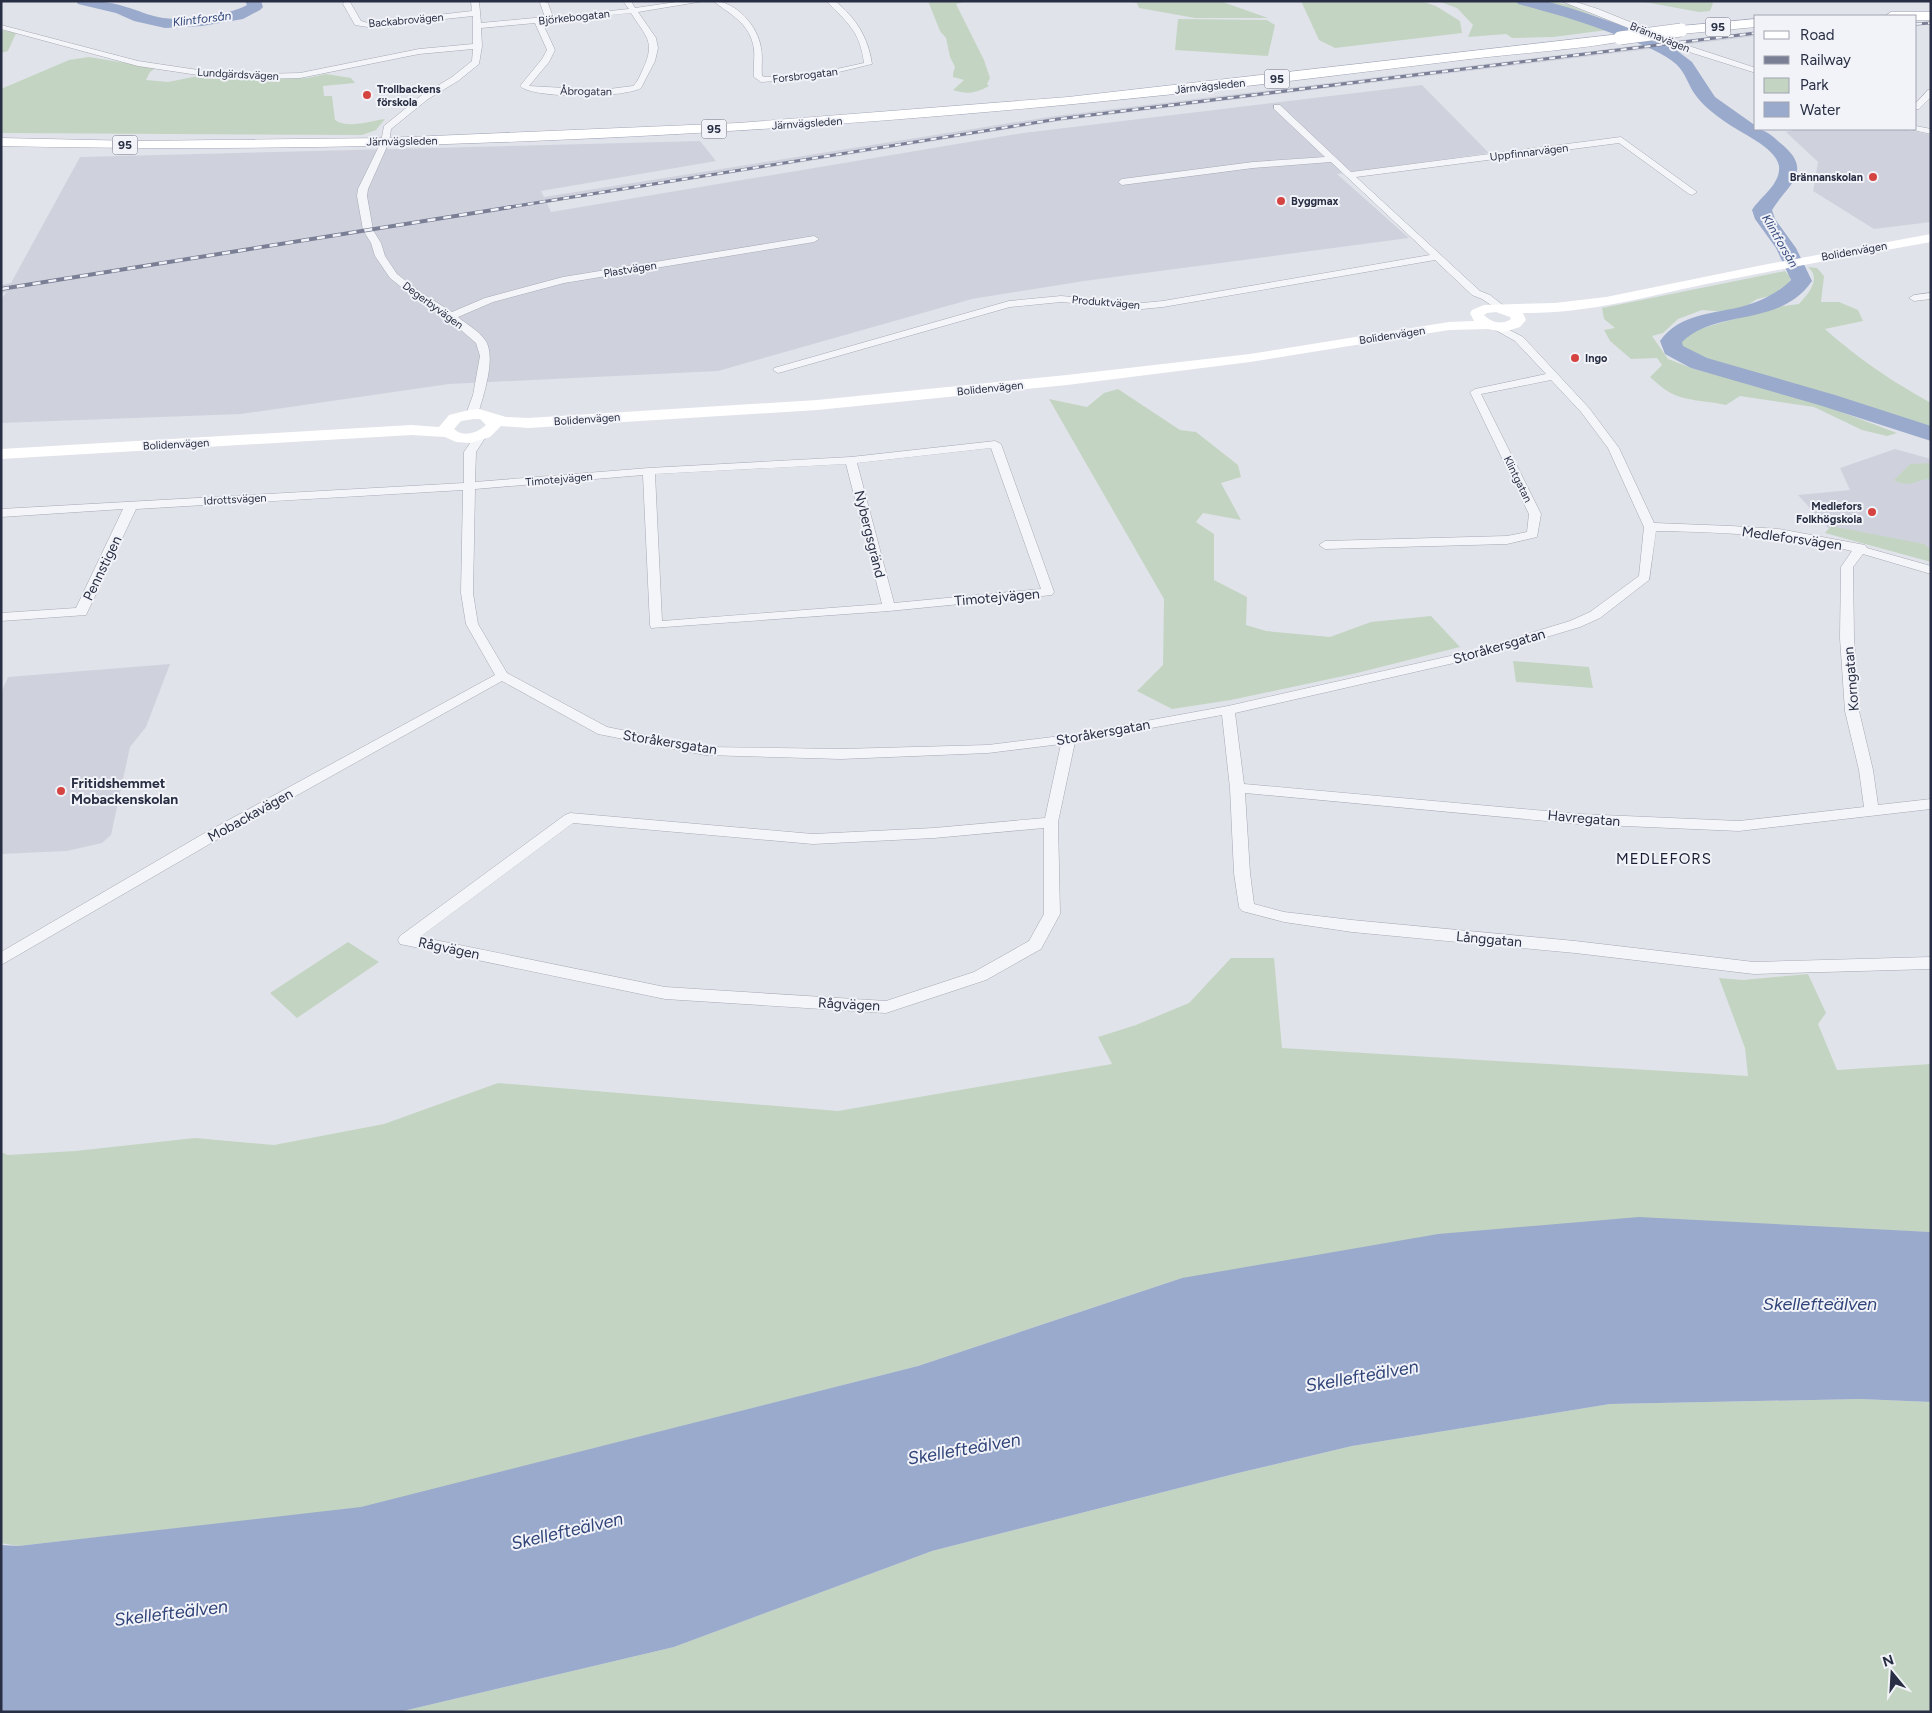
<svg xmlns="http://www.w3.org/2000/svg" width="1932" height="1713" font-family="Figtree,sans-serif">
<rect width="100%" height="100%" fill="#e1e3ea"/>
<path fill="#cfd2dd" d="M1756,31V36L1060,121L547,203L551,212L1023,133L1422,85L1489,153L1337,174L1409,238L1084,281L972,299L718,371L449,384L241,414L1,423V299L7,292L1,293V285L11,283L80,157L700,141L716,161L541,191L544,197L1055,116Z
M1799,129H1904L1931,135V222L1874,229L1813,191L1818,162L1786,132Z
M1895,449L1931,459V559L1829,529L1798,495L1850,490L1840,468Z
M170,664L146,727L130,747L111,835L102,843L67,851L1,854V693L8,677Z"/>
<path fill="#c3d5c2" d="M928,1H967L956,4L984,60L990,78L987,84L989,86C976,93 968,95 953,90L964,80L953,77V73L955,67L950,57L946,38L940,31Z
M1126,1H1220L1268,18H1195L1139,8L1137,3Z
M1301,1H1421L1436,6L1460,21L1462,33L1335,48L1319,40Z
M1438,1H1549L1569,5L1623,28L1553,37L1512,38L1506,34L1468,37L1473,25L1457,8Z
M1639,1H1711L1713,3L1710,11L1699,12Z
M1178,19L1267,20L1275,25L1268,56L1175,50Z
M1,30L16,33L8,51L1,53Z
M89,57L156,68L150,72L146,80L168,82L203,75L278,79L307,78L326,74L351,78L355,83L323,86L324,96H332L335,120C348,129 370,121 385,119L376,130L362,135L1,133V89L69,60Z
M1808,267L1817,268L1824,276L1821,302H1839L1858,310L1863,321L1825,329C1860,360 1890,380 1931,403V426L1880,413L1820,391L1692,357L1678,347L1681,338L1696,330L1776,307L1799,304C1808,294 1822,279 1808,267Z
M1785,271L1791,278L1787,286L1781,288L1775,295L1757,299L1743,308L1727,312L1702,310L1678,319L1663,333L1652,336L1668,359L1694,369L1830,404L1836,410L1897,433L1887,436L1862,430L1814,407L1740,396L1726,405C1709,401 1683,401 1669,392C1662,388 1656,382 1650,377L1662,365L1657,358L1631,359L1610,341L1604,330L1615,328L1604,319L1602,308Z
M1118,389L1180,430L1196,432L1238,465L1241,477L1221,483L1241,520L1203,513L1196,522L1214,534V580L1247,597L1246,625L1266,631L1330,637L1371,622L1431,616L1460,647L1353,674L1231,700L1172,709L1137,691L1163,665L1164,599L1049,399L1087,407L1104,393Z
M1931,463V479C1917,478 1910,490 1894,480L1910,464Z
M1831,526L1924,544L1931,550V562L1825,533Z
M1513,661L1589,667L1593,688L1516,682Z
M348,942L379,962L297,1018L270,993Z
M1231,958H1274L1282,1048L1748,1076L1745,1048L1719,978L1743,980L1808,974L1826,1013L1818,1024L1837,1070L1931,1064V1232L1848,1229L1182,1278L918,1366L361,1508L18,1546L1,1543V1152L8,1155L75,1151L195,1138L274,1145L384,1124L498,1083L838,1111L1112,1064L1098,1037L1136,1025L1189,1003Z
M1860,1399L1931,1402V1712H399L674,1647L932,1551L1238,1473L1352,1446L1610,1404Z"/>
<path fill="#9aaacc" d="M1639,1217L1931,1232V1402L1860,1399L1610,1404L1352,1446L1238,1473L932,1551L674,1647L399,1712H1V1545L18,1546L361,1507L918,1366L1182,1278L1438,1234Z"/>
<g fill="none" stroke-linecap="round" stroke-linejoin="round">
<path fill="#9aaacc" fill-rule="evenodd" d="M76,1C93,1 109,1 126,7C138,10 149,16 163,18C182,21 230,15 247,5L245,1H261L263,7L260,10L243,19L202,26L165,28L134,21L116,13L78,4Z
M1516,1H1545L1570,8L1624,26L1671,46L1692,62L1715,97L1756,126V129C1764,129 1773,136 1779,142C1816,171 1788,184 1772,210L1775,219L1796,248L1812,281C1780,328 1717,308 1682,342L1683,346L1707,358L1835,395L1931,426V441L1819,405L1691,368L1665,354L1660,341C1680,313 1714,314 1744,306C1761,301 1778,293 1791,280L1776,248L1755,219L1752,210C1761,196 1781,184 1779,166C1776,147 1738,132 1724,121C1713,113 1702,105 1694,93C1688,84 1685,72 1676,64C1663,53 1646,46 1629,40C1593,25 1556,14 1518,4Z"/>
<defs>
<path id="minor" d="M471,1H479L481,23L545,17L540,3L542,1L548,3L553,17L629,9L623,1H631L635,8L683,1H704L638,12L656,38L658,48L655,61L641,88C625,98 532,99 520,86L542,59L547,50L535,23L481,28L482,46L479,64L458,81L428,99L391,129L389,142L368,189L367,196L373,230L381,243L385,256L397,274L423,294L452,312L485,298L563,277L814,236L819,239L814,242L564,283L493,302L458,317C466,324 479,331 485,340C497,356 483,397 478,414L472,417L468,416L466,414L473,395L480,356L476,343L447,318L415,298L390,278L375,256L371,243L363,230L357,196L358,189L381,142L384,126L422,95L452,77L472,61L473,49L419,54L300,78L260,79L198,75L138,66L1,29V25L138,61L198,70L260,74L300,73L419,49L473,44V16L368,27L355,25L343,4L344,2H350L361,21L368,23L472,11ZM631,13C646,37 656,41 643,69C640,75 638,82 633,86L601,90L529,86L549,62L555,50L542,22Z
M713,1C736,1 758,26 761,48C763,57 761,67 762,76L765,77L814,74L864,63C860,31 847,22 826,1H835C856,18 868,37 872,64L814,78L761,82L754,77C753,68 755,58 754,49C750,23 731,15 713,1Z
M1561,1H1573L1598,9L1692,47L1756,68V73L1686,51Z
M1928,90H1931V97L1919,109H1916V103Z
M1274,105H1280L1351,172L1621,137L1697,192L1692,195L1689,194L1619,143L1356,177L1480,291L1490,295L1504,306V310L1500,311L1482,299L1472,295L1435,260L1163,307L1142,309L1061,302L1010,307L782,372L778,373L773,370L774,368L1009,301L1061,296L1142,303L1163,301L1430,255L1331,162L1253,168L1122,185L1118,182L1122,179L1253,162L1325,157L1274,109Z
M1916,126L1931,129V134L1913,130L1916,129Z
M1931,293V299L1914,301L1909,298L1914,295Z
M1496,323L1523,337L1589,408L1619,448L1654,523L1731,526L1779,529L1865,545L1867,548L1931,566V574L1863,554L1853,567L1854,638L1859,711L1873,770L1878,805L1931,799V809L1739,831L1579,824L1245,793L1250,873L1254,904L1284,912L1352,920L1575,941L1754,962L1931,957V969L1754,974L1575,953L1352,932L1284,922L1242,911L1239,907L1234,873L1230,788L1222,715L1075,742L1058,822L1060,914L1041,949L986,980L886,1013L665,999L400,944L398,940L400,936L565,815L570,813L813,834L934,828L1045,818L1061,744L988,753L841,759L705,755L598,734L502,681L213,842L1,965V952L203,834L495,675L466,624L461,593L463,490L136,509L86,615L1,621V613L76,608L123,509L1,517V509L464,483V452L477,433L481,432L487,435L476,452L475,482L649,468L851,457L995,441L1001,444L1054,592L1052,595L889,611L651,628L650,625L643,475L475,489L473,593L478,624L507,673L607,727L705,747L841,749L988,745L1069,735L1228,706L1468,652L1570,621L1590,612L1639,576L1644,527L1608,448L1581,412L1551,380L1481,394L1541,514L1537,537L1507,544L1325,549L1319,545L1325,541L1507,536L1527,532L1529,514L1470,392L1475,389L1546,374L1515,341L1492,328L1491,326ZM991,448L1041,589L894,603L857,463ZM846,464L882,604L662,621L655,474ZM1656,531C1723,532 1787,535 1852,551L1841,567L1840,638L1845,711L1859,770L1864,807L1739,821L1579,814L1244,784L1235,713L1476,658L1580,627L1600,618L1649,580ZM573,823L813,844L934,838L1044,828V914L1029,941L974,972L886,1001L665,987L420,937Z"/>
<path id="primary" d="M1891,12H1931V20H1916V16H1885Z
M1756,19V27L1681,34L1675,30L1681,26Z
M1620,34L1624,35L1626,38L1624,41C1574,50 1521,53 1470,59C1378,70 1286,82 1194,92C798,134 399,155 1,146V138L137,141L385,138L738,123L1068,97Z"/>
</defs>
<use href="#minor" stroke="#a6a9b5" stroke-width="1"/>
<use href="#primary" stroke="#a0a5b7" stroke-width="1"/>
<use href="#minor" fill="#f4f5f8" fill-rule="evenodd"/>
<path fill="#fff" fill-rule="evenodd" d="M1931,234V242C1856,255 1781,269 1706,284C1646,297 1585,314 1523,313L1526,320L1520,327L1504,332L1488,329L1449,330L1250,362L1067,385L817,410L528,428L501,426L490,437L470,443L456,442L445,437L411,435L1,459V449L411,425L439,427L449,415L469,410L479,409L506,417L528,418L817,400L1067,375L1250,354L1449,322L1474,321L1470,313L1472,310L1484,305L1555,303L1606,297L1763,265ZM1496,312L1510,317L1511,319C1502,325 1492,323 1484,315L1487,313ZM474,419H480L486,425C477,433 464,438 454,429L461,421Z"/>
<use href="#primary" fill="#fff" fill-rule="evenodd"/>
<defs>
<path id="rail-far1" d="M1916,24L1931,23
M504,208L1058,119L1756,33"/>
<path id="rail" d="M1,289L511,207"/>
</defs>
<use href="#rail-far1" stroke="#7a7f95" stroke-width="3"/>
<use href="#rail" stroke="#7a7f95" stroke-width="4"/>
<use href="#rail-far1" stroke="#f1f3f8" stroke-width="2" stroke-dasharray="6" stroke-linecap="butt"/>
<use href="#rail" stroke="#f1f3f8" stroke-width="2.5" stroke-dasharray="8" stroke-linecap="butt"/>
<defs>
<path id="primary-bridge" d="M1620,38L1681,30"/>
</defs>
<use href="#primary-bridge" stroke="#a0a5b7" stroke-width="14" stroke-linecap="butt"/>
<use href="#primary-bridge" stroke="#fff" stroke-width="13"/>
</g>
<g fill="#d54441" stroke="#f1f3f8" stroke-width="2">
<circle cx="367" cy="95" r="5"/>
<circle cx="1873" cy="177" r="5"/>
<circle cx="1281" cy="201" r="5"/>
<circle cx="1575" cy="358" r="5"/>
<circle cx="1872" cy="512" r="5"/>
<circle cx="61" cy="791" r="5"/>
</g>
<g text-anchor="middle" stroke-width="4" stroke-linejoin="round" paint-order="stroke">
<g font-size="11" fill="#282e43" stroke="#f1f3f8">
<text transform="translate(574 17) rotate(-6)" y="4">Björkebogatan</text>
<text transform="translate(406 20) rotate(-5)" y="4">Backabrovägen</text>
<text transform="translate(1660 37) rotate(22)" y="4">Brännavägen</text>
<text transform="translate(238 74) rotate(3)" y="4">Lundgärdsvägen</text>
<text transform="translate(805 75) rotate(-7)" y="4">Forsbrogatan</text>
<text transform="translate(1210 86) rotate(-6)" y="4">Järnvägsleden</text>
<text transform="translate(586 91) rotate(1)" y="4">Åbrogatan</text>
<text transform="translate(807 123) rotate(-4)" y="4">Järnvägsleden</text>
<text transform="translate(402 141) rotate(-1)" y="4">Järnvägsleden</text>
<text transform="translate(1529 152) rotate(-7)" y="4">Uppfinnarvägen</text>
<text transform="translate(1854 251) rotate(-10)" y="4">Bolidenvägen</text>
<text transform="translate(630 269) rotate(-9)" y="4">Plastvägen</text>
<text transform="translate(1106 302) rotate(5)" y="4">Produktvägen</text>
<text transform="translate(433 305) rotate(36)" y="4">Degerbyvägen</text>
<text transform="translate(1392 335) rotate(-9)" y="4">Bolidenvägen</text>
<text transform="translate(990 388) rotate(-6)" y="4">Bolidenvägen</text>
<text transform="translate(587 419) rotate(-4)" y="4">Bolidenvägen</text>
<text transform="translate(176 444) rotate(-3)" y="4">Bolidenvägen</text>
<text transform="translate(559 479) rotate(-5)" y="4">Timotejvägen</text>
<text transform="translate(1518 479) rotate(64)" y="4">Klintgatan</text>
<text transform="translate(235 499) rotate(-3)" y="4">Idrottsvägen</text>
</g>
<g font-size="11" font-weight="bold" fill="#282e43" stroke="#f1f3f8" text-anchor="start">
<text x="377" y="93">Trollbackens<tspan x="377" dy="13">förskola</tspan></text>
<text x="1863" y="181" text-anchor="end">Brännanskolan</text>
<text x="1291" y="205">Byggmax</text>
<text x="1585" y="362">Ingo</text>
<text x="1862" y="510" text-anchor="end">Medlefors<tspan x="1862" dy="13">Folkhögskola</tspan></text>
</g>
<g font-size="12" font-style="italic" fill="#304479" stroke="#f1f3f8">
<text transform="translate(202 19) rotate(-7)" y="4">Klintforsån</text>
<text transform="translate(1780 241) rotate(60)" y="4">Klintforsån</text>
</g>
<g fill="#f1f3f8" stroke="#646979" stroke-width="1">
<rect x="1705.5" y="17.5" width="25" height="19" rx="4"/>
<rect x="1264.5" y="69.5" width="25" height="19" rx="4"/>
<rect x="701.5" y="119.5" width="25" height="19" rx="4"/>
<rect x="112.5" y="135.5" width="25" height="19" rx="4"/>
</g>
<g font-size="12" font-weight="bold" fill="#282e43">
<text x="1718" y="31">95</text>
<text x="1277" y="83">95</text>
<text x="714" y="133">95</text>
<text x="125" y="149">95</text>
</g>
<g font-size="14" fill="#282e43" stroke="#f1f3f8">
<text transform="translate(870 534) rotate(76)" y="5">Nybergsgränd</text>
<text transform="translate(1792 538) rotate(8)" y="5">Medleforsvägen</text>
<text transform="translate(102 568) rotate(-64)" y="5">Pennstigen</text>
<text transform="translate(997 597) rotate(-5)" y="5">Timotejvägen</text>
<text transform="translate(1499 646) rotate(-16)" y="5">Storåkersgatan</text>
<text transform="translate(1851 679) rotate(-95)" y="5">Korngatan</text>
<text transform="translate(1103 732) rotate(-10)" y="5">Storåkersgatan</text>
<text transform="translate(670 742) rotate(9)" y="5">Storåkersgatan</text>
<text transform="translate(250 815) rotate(-29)" y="5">Mobackavägen</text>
<text transform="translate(1584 818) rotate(5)" y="5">Havregatan</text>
<text transform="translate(1489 939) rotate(5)" y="5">Långgatan</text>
<text transform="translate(449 948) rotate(12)" y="5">Rågvägen</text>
<text transform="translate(849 1004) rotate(3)" y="5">Rågvägen</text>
</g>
<g font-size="14" font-weight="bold" fill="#282e43" stroke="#f1f3f8" text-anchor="start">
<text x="71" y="788">Fritidshemmet<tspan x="71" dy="16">Mobackenskolan</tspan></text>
</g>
<g font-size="15" letter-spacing="1" fill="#1b1f34" stroke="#f1f3f8">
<text x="1664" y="864">MEDLEFORS</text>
</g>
<g font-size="18" font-style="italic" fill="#304479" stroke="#f1f3f8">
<text x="1820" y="1310">Skellefteälven</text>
<text transform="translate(1362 1376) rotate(-10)" y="6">Skellefteälven</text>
<text transform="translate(964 1449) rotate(-10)" y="6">Skellefteälven</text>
<text transform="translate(567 1531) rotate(-13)" y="6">Skellefteälven</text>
<text transform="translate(171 1613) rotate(-7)" y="6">Skellefteälven</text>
</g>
</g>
<rect width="1932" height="1713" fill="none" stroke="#282e43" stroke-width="5"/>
<rect x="1754" y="15" width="162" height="115" fill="#f1f3f8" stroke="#a1a4b0"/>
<rect x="1764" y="31" width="25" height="8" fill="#ffffff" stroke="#a1a4b0"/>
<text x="1800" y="40" font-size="15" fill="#282e43">Road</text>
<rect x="1764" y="56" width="25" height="8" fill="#7a7f95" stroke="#a1a4b0"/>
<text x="1800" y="65" font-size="15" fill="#282e43">Railway</text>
<rect x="1764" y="78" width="25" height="15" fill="#c3d5c2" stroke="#a1a4b0"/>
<text x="1800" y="90" font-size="15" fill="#282e43">Park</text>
<rect x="1764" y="102" width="25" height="15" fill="#9aaacc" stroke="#a1a4b0"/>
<text x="1800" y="115" font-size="15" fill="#282e43">Water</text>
<g transform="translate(1892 1673) rotate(342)" stroke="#f1f3f8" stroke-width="4" paint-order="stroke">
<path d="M0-4L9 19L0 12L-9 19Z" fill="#282e43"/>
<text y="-8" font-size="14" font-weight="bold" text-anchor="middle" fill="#282e43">N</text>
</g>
</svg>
